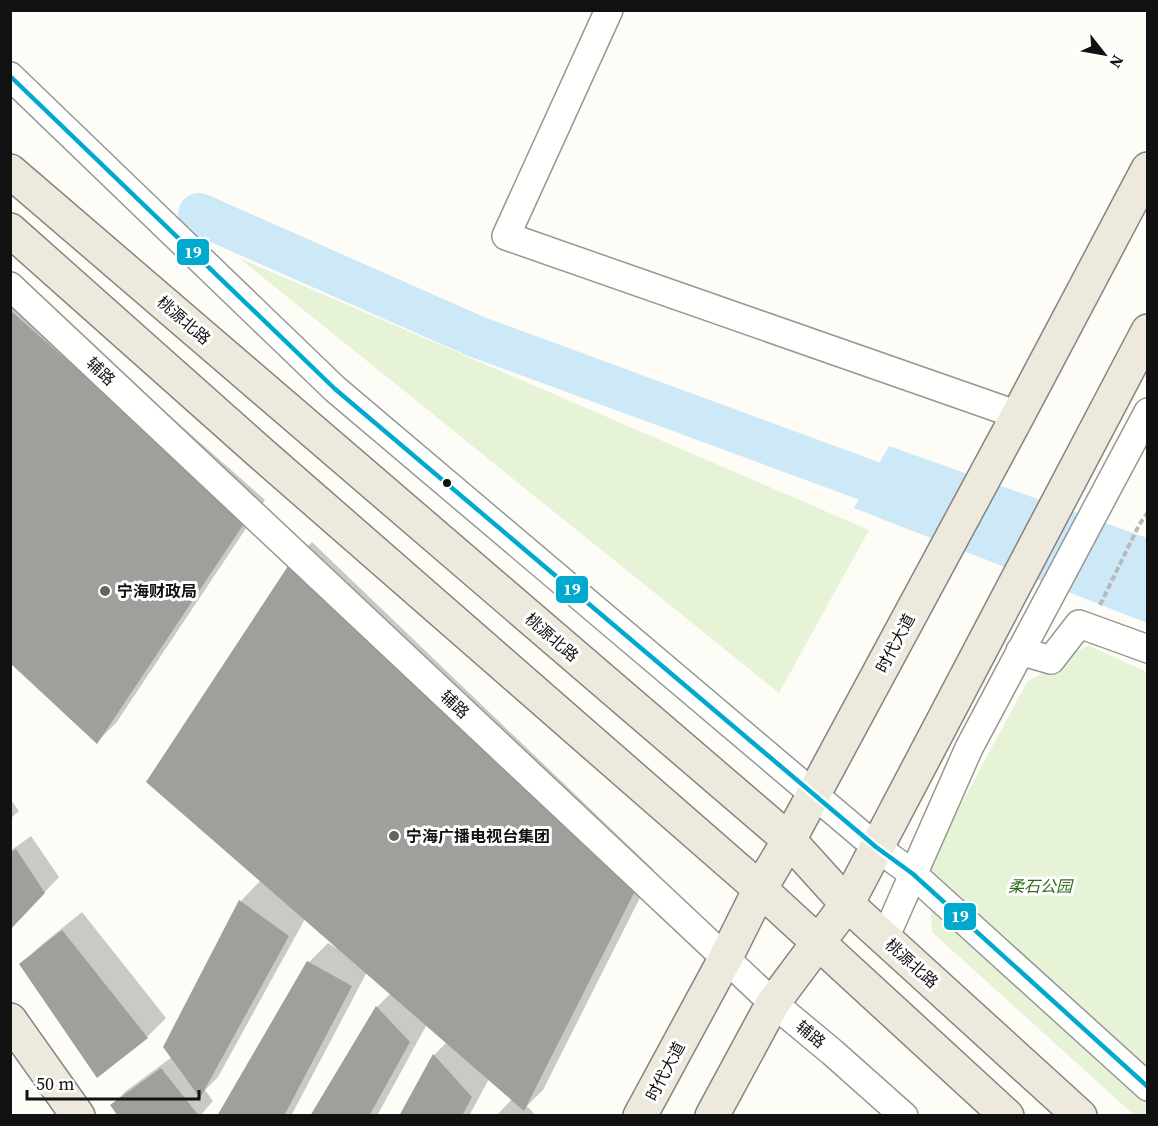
<svg xmlns="http://www.w3.org/2000/svg" width="1158" height="1126" font-family="'Source Serif 4','Noto Sans SC',serif">
<rect width="100%" height="100%" fill="#fdfcf7"/>
<path fill="#e7f3d7" d="M239,258L869,530L779,693Z
M1088,645L1147,672V1115H1134L932,932L929,864L1027,682Z"/>
<path fill="#cde8f7" d="M889,446L1147,538V623L854,508Z"/>
<path fill="#0003" d="M14,278L265,500L116,723L97,742L10,661V281Z
M312,542L654,870L543,1090L527,1106L536,1116H496L512,1099L489,1079L469,1116H400L434,1055L447,1042L427,1024L377,1116H311L377,1007L391,993L367,972L291,1116H219L309,962L328,943L338,949L305,919L218,1077L205,1090L213,1101L200,1116H120L112,1105L126,1091L172,1057L241,901L261,880L293,561Z
M10,799L19,811L10,819Z
M31,836L59,877L10,929V851Z
M82,912L166,1018L147,1037L21,965L40,946Z"/>
<g fill="none" stroke-linecap="round" stroke-linejoin="round">
<path stroke="#cde8f7" stroke-width="42" d="M199,214L475,336L883,486"/>
</g>
<path fill="#a19f9c" d="M10,310L247,519L97,744L10,663Z
M292,560L636,889L524,1111L146,782Z
M16,849L45,893L10,930V853Z
M239,900L289,936L200,1098L163,1047Z
M62,930L148,1038L97,1078L19,964Z
M307,961L352,986L284,1116H217Z
M376,1006L410,1042L369,1116H310Z
M433,1054L472,1097L462,1116H399Z
M161,1068L199,1116H118L110,1105Z"/>
<g fill="none" stroke-linecap="round" stroke-linejoin="round">
<defs>
<path id="minor" d="M609,10L506,236L1018,415
M10,76L335,389L876,847L913,874L1148,1087
M10,286L773,1003L832,1052L904,1116
M1020,651L1051,660L1079,624L1148,649
M885,938L969,748L1148,412"/>
<path id="major" d="M10,171L789,840L847,904L1080,1116
M10,230L263,455L760,889L1007,1116
M10,1020L78,1116
M640,1116L725,959L760,889L789,840L1018,415L1148,169
M712,1116L773,1003L847,904L1148,331"/>
</defs>
<use href="#minor" stroke="#979795" stroke-width="30"/>
<use href="#major" stroke="#858482" stroke-width="36"/>
<path stroke="#b9b9b8" stroke-width="4" stroke-dasharray="6 3" stroke-linecap="butt" d="M1100,605L1139,525L1148,512"/>
<use href="#minor" stroke="#fffffe" stroke-width="27"/>
<use href="#major" stroke="#ede9dc" stroke-width="33"/>
<defs>
<path id="bus-1" d="M10,76L335,389L876,847L913,874L1148,1087"/>
</defs>
<use href="#bus-1" stroke="#fff" stroke-width="9"/>
<use href="#bus-1" stroke="#00a9ce" stroke-width="4.5"/>
</g>
<circle fill="#111" stroke="#fff" stroke-width="2" cx="447" cy="483" r="5"/>
<g fill="#646362" stroke="#fff" stroke-width="2">
<circle cx="105" cy="591" r="6"/>
<circle cx="394" cy="836" r="6"/>
</g>
<g text-anchor="middle" stroke-width="6" stroke-linejoin="round" paint-order="stroke">
<g font-size="16" fill="#111" stroke="#fff">
<text transform="translate(184 320) rotate(41)" y="6">桃源北路</text>
<text transform="translate(101 371) rotate(43)" y="6">辅路</text>
<text transform="translate(552 637) rotate(41)" y="6">桃源北路</text>
<text transform="translate(895 643) rotate(-62)" y="6">时代大道</text>
<text transform="translate(455 704) rotate(43)" y="6">辅路</text>
<text transform="translate(912 963) rotate(42)" y="6">桃源北路</text>
<text transform="translate(811 1034) rotate(39)" y="6">辅路</text>
<text transform="translate(665 1071) rotate(-62)" y="6">时代大道</text>
</g>
<g font-size="16" font-weight="bold" fill="#111" stroke="#fff" text-anchor="start">
<text x="117" y="597">宁海财政局</text>
<text x="406" y="842">宁海广播电视台集团</text>
</g>
<g font-size="16" font-style="italic" fill="#2f6b1f" stroke="#fff">
<text x="1040" y="892">柔石公园</text>
</g>
</g>
<g stroke="#fff" stroke-width="2">
<rect x="176" y="238" width="34" height="28" rx="6" fill="#00a9ce"/>
<rect x="555" y="575" width="34" height="29" rx="6" fill="#00a9ce"/>
<rect x="943" y="902" width="34" height="29" rx="6" fill="#00a9ce"/>
</g>
<g font-size="16" text-anchor="middle" font-weight="bold" fill="#fff">
<text x="193" y="258">19</text>
<text x="572" y="595">19</text>
<text x="960" y="922">19</text>
</g>
<rect width="1158" height="1126" fill="none" stroke="#111111" stroke-width="24"/>
<g transform="translate(1104 54) rotate(121)" stroke="#ffffff" stroke-width="4.5" paint-order="stroke">
<path d="M0-4.5L10 22L0 15L-10 22Z" fill="#111111"/>
<text y="-9" font-size="16" font-weight="bold" text-anchor="middle" fill="#111111">N</text>
</g>
<path d="M27 1090v9h172v-9" fill="none" stroke="#111111" stroke-width="3"/>
<text x="36" y="1090" font-size="18" fill="#111111" stroke="#ffffff" stroke-width="4.5" paint-order="stroke">50 m</text>
</svg>
